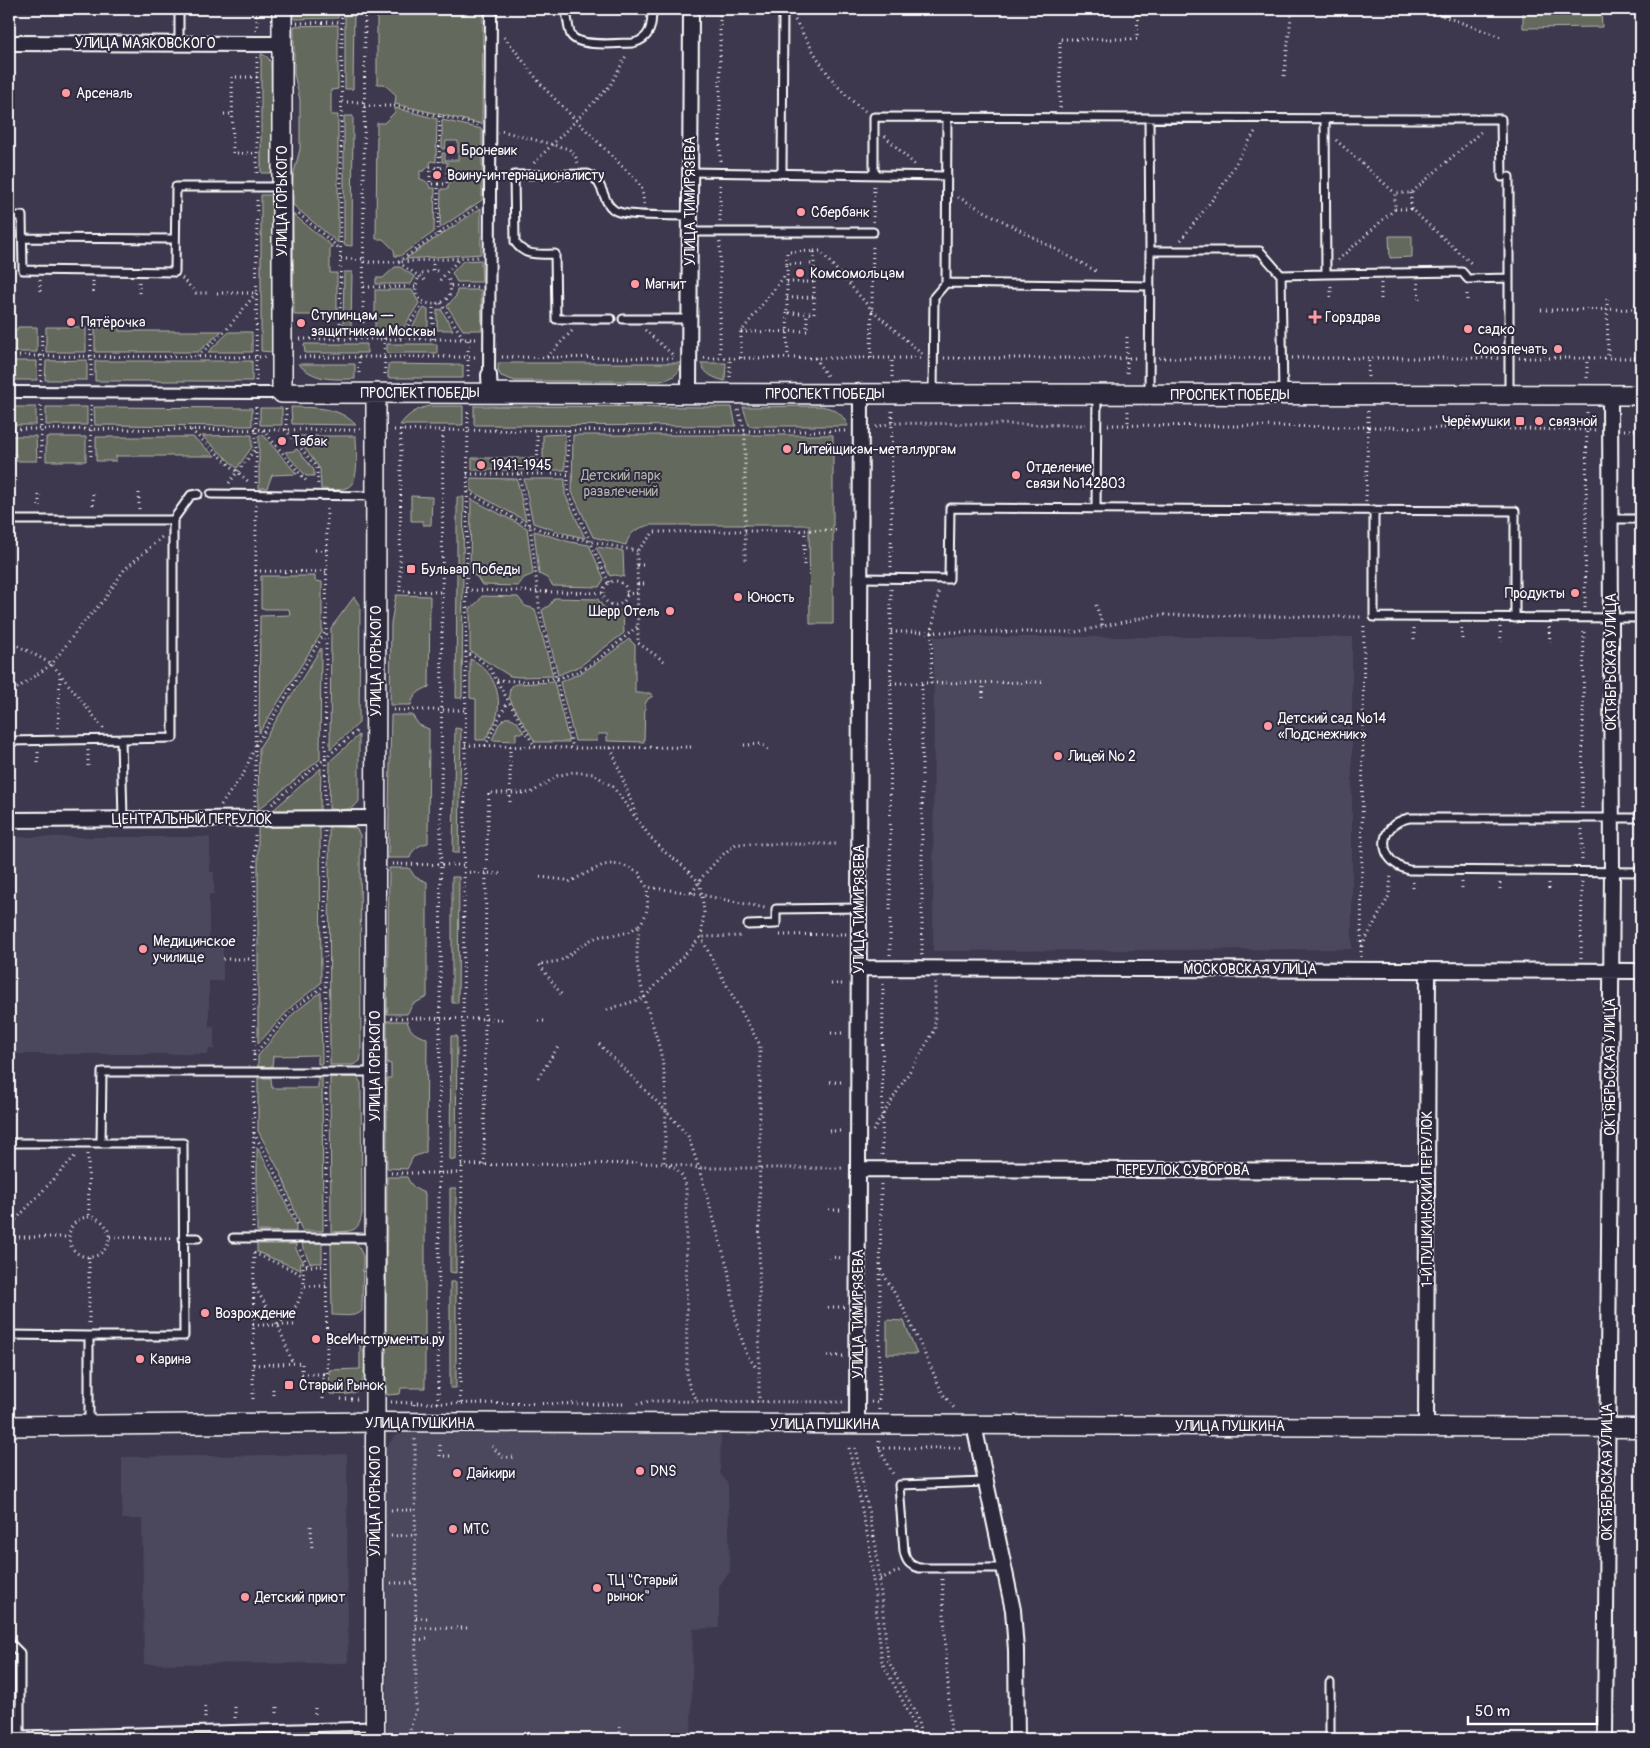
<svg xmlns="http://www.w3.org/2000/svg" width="1650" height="1748" font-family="Pangolin,sans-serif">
<rect width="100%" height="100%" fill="#3d384e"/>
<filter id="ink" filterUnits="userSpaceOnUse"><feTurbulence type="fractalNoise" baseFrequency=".02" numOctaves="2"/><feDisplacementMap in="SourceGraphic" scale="10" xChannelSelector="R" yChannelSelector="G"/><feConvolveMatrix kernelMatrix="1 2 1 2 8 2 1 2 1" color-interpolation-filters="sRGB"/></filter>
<g filter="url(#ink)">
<path fill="#4b465d" d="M934,637H1352V949L933,951Z
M9,837H210V872H214V894H209V938H223V981H209V1027H214V1049H209L208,1054H9Z
M721,1432L720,1473L728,1484L730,1572L719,1585V1628L693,1629L691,1739H387L386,1458V1449L394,1436L405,1433Z
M347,1454L348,1663L144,1664L142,1519H122V1457Z"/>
<path fill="#64695b" stroke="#b2b4ad" d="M294,9H338V18L294,19Z
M345,9H354L353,89H345Z
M377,9H483L482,124L395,104L396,95L384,84H377Z
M1523,9H1601L1602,27L1523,28Z
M338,25V89L331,90V115H338V243L293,205V176L300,149V100L294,74V26Z
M261,54C268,56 270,59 271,66L272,173H261Z
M395,108L437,119L436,162L431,161L430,165L424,171H420V179C424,180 429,182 430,188H435L434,232L400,256H395L394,250L383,239H376L377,123H384L395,112Z
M344,116H353L352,246L344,245Z
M442,120L482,129V200L440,228L441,189H448C448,183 451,181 456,179V172L452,171L447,166V162H442V153H445V160H458V141H446L445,149H442Z
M261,195H272V352L261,351Z
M481,208V254L405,259Z
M293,214L333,247H330V273H337V315H294Z
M1389,236H1412V257L1390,258Z
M481,260L482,282H457L452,273L463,261Z
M395,267H400L415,277L411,284H376V278H383Z
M344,272H352L351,329H343Z
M375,290H412L419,303L402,330H375Z
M457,290H481L482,330H463L447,306L456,296Z
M424,308L428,310V330H410Z
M441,309L453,330H437V310Z
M18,327H37V352H9V330H17Z
M46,327H86V352H46Z
M95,327H119V331H222L198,352H95Z
M229,332H252V352H208Z
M304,344H367V353H305Z
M387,344H437V353H387Z
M87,360V380H45L46,361Z
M9,361H37V380H9Z
M95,361H252V381H95Z
M498,363H682C679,375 671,379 660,381H515L501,376L498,371Z
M701,363H726L725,381C714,378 705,375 701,363Z
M298,364H355V379C331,379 316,381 298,364Z
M388,364L463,365V378H388Z
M429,406H463V425H400C408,414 417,409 429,406Z
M474,406L732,407L736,426L474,425Z
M820,406C835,408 842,413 848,426H749L743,407Z
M9,407H36V425H9Z
M46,407H87V425H46Z
M94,407L252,408V426L95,425Z
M291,407C316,408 338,406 356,425L292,424Z
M260,408H282V425H260Z
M565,434V470H543V435Z
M252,435V447L237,468L202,436Z
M259,435H263L297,474L272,475L267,488H259Z
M573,435H833V624H810L809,525H650C638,528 629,532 626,545L593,537L572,492Z
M9,436H36L37,461H16V454H9Z
M296,436H356C356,449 361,484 346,488C339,491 329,489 321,489L320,469Z
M46,437H86V461H46Z
M96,437H193L215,456H116V461H96Z
M297,449L314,470V476H306L285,452L293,451Z
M472,458H535V470H472Z
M471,478L517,479L526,521L471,491Z
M524,479H565V494L585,538L563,533L533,523Z
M411,496L432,497L431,525H423V521H411Z
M457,497H464L463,565H457Z
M471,499L527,528L533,574L524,578L518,586L482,585L477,577L470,573Z
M534,531L570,542L589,545L604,579L599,587L553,586L547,578L539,574Z
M596,547L623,551L624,577L615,575L610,576Z
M457,571H463L462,698H456Z
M261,576H315V581L322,582V632L259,733L260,616L290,615L289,609H261Z
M396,595L430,596L429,687C420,690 413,695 411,705H390L391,623Z
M482,596L518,597L525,606L535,609L553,676L519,677L510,676L470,651V608L478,602Z
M354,597L360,606L359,723L330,749L331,628Z
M554,598L598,599C603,610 612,613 623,610L624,633L580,666L558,675L542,610L550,605Z
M629,639L635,645V693H650L653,696L648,699L645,704L644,742L607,741V734H598L597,741H575L560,682C587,672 607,656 629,639Z
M321,648L320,759L258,810L259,748Z
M470,659C492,668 504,695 496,719C493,726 489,733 485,740H476V699L470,698Z
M554,682L569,742H535C529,731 511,705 509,696C509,691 510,688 513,685L517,684Z
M391,715H412L419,725L429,729L428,843C419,845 412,849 410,858H388Z
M505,718C516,716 519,725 524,733H516V741L492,740L499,724Z
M455,728L461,729L459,853H453Z
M359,735V801C353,812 340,809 329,809L330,761Z
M321,768L320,810L272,811Z
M329,826L356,828L360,835L361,1056L360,1061L353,1065H330Z
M258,827H320L321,983L292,1006L258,1044Z
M389,868H409L415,877L427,882V997L413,1004L407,1014H387Z
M452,877H459L458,1003H452Z
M321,992L322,1064H318V1055L273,1056L272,1067H258V1056L294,1013Z
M387,1021H407C410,1032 417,1036 427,1038L426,1152L413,1157L407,1169L387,1168V1078H391V1064L387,1063Z
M451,1036H457L456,1160L450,1159Z
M318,1077H322L323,1231H302L283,1178L258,1131V1078H271L272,1088H318Z
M330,1077H357L361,1083L362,1213C359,1234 350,1231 331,1232Z
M257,1147L277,1183L296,1226V1232L257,1231Z
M387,1177H407C411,1186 416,1190 425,1193V1388H401L400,1394L387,1395L386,1387Z
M450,1188H456V1273L450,1272Z
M350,1242L358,1245L363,1256L362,1311C355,1318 341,1315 332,1315L331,1243Z
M302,1243H322V1263H310L303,1248Z
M257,1244H296V1249L304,1263H300L301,1270L257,1252Z
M450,1282H456V1388H450Z
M887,1320L904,1321L917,1354H887Z
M360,1337H363C363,1349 368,1383 357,1391C351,1396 337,1394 330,1394L329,1370L360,1369Z"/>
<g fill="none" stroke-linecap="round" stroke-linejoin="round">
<defs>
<path id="service" d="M564,9C569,17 567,27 571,35C579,48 619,43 633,43C651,39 652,25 652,9
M179,43V9
M947,118L946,283L1150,286
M1325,119L1326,274L1462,272L1468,279L1509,278
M690,172L947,176
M782,173L783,9
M874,175V117L1416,119H1501L1502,177
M1509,177V395
M9,216H22L23,270L175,272L176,187H281
M690,232H873
M23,238L175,239
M1150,251H1260L1281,275
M611,319H556L555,254C538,254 525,257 515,242L514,175L588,174C600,179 602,192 607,202C610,207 614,211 619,212C634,217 672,215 690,216
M623,319H689
M933,393L934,297L946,283
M1149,393L1150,251L1149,118
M1283,394L1281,275L1326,274
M211,494L375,496
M1096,508L1097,395
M1374,510V617L1641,618
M1610,519H1641
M173,520L191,495L198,494
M9,526V520H173V738L121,739L123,819
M860,578L949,579L950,508L1515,511V618
M9,741L121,739
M1641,818H1409C1376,825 1377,862 1409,870L1641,872
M748,925L776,924V909L859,908
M9,1143H101L102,1072H375
M183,1238H198
M233,1238H375
M9,1335L89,1336V1425
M89,1336H184L183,1143H101
M986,1482L899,1485L904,1551C906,1561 909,1565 919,1568H1005
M9,1642L20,1653V1735L375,1726
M1330,1683V1739"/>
<path id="pedestrian" d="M489,375L491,9
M9,392L282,393"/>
<path id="minor" d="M9,43L282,44
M489,375L490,394
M689,394L691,9
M9,820L375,818
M859,968L1641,971
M858,1169L1427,1171
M857,1425L861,394
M974,1425L1013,1610L1016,1650L1017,1739
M1426,1427L1428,970
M1605,1739L1612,872L1610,395"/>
<path id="tertiary" d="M375,1739V1422L1641,1428"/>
<path id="secondary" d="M282,9V393L1641,395
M9,1426L375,1422L376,393"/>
</defs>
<use href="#service" stroke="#fff" stroke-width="11"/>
<use href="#pedestrian" stroke="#fff" stroke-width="14"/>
<use href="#minor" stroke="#fff" stroke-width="18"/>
<use href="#tertiary" stroke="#fff" stroke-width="21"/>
<use href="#secondary" stroke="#fff" stroke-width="22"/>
<path stroke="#fff" stroke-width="3" stroke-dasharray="1 4" stroke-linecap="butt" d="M1424,9L1501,37
M795,20C815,54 832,88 865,111
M297,23L342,22
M257,31V9
M504,37L514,49L543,87L636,180L642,189L644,204
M257,57V176
M1284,76L1292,9
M257,77H232L233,153H257
M342,102H364
M364,106H395L479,125
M1060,108V39H1137L1138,9
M224,114H232
M502,131L569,149L575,155L578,163
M885,136L915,165
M1336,140L1395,193
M720,161V9
M534,163L610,86L627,54
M438,184H447V168H439
M958,197L1098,272
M477,207L398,262L478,257
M1395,209H1411L1471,263
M1411,209V193
M299,214L340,249
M720,221V182
M873,222L874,186
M438,234V184H430V167L439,168L440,116
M1181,240L1219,191L1256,130
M814,251H820L872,310L922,354
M341,259H364
M1338,260L1395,209V193H1411L1483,130
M364,262H398L426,281
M787,264V252L814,251C814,272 814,292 814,313H787V264H814
M433,270V260
M422,274L433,270L441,272
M182,278L196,293H208
M418,279C404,312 463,313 448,278
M40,280V292
M440,280L460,258
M93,281V293
M139,282V296
M787,282H814
M9,283V296
M1381,283V300
M1418,283L1419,300
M9,284L16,277
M451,286L477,287
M1331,286V300
M364,287H415
M217,293H256
M787,298L814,297
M1607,299L1608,358
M1467,300V291
M441,303L463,338
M1541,310L1641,309
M787,313L788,357
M91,330V379
M645,330L674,356
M741,332L807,331V313
M1127,337V377
M340,338L342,9
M363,338L365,9
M384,338L385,375
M400,338L424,302
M300,339H478
M433,339V305
M9,356L266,357
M198,356L227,329L256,293
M299,357H478
M359,357V376
M502,357L676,358
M547,357L572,331
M704,358H923
M720,358V242
M741,358V332L786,274
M815,358L827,376
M871,358L873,243
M944,358H1138
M1159,358H1271
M1292,358H1498
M1519,358H1641
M468,376V339
M730,377V358
M892,377V358
M1368,377L1369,358
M1587,378V358
M41,381L42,331
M256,381L257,197
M91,405V458
M286,409V430L317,468L318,485
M738,410L745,431V562
M1128,411V425
M1108,425L1368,427V411
M876,427L892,423L1086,425
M9,429L360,430
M191,430L250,483
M263,430L308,483
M394,430L847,431
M401,430L400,591L442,592
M537,430L538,474
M568,430V492L609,583
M1624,430H1641
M41,457V404
M467,474H568
M519,474L531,532L540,614L573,748
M229,483L256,448
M256,483V404
M468,492L515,519L546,532L637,551
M93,494V509
M39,495V509
M1366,501L1368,427L1596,430
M139,509V490
M315,550H326
M637,565H647
M804,565L805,530
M1633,566L1641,565
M891,567L892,411
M442,568H466
M255,571L326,572
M603 593a12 12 0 1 1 24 0a12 12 0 1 1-24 0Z
M638,584H647
M466,590L603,593
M626,594L638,593
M1096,605L1103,626
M1585,608L1587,411
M1500,627L1501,642
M1549,627L1550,642
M1414,628V642
M1462,628V642
M891,632H1076L1156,615L1363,617
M9,641L52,664L104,729
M465,652L479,659L490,669L535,747
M664,661L638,643L637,551L654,532L837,530
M497,680C524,682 556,682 581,670C602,659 619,641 637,627
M891,683H931L932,632L939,589
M931,683L1043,682
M9,694L52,664L82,624L104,600L124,570L162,537
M983,698V683
M393,710H465
M58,728L60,675
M256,745L326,631
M465,745L573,748L695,747
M744,745L762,744L769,750
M485,746L507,702
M510,746V802
M611,748L636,814
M88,750V767
M38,752V767
M272,804L358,730
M221,805L245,771L253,751
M325,805L327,506
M255,806L256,504
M1582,808L1584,629
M325,831L326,1062
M1582,860V829
M392,864L464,865
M464,872L504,874
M540,877L565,880L569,882L603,865L612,864L623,865L639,873L647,887L692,893L765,908
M1462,882V889
M1413,888V881
M1500,889V882
M1549,889V882
M692,893L702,877L721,856L736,844H838
M639,925C649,914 648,902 647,887
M780,935L846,934
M1362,946L1389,896L1391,875
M890,955L891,588
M922,955V683
M1361,957L1364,623
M1581,958L1582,881
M223,959H254
M831,984H846
M561,994L539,964L560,961L592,939L601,936L616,935L629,932L639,925C638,942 635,959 639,975C643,997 651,1018 657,1039C664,1062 666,1087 666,1111L688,1136L699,1168L728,1269L737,1325L747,1355L757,1369
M607,1010L644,998L701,937L743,936
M391,1018L503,1019
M538,1021H546
M831,1033H845
M599,1044L666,1111L664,1164
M254,1055L292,1010L325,985
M254,1061L255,832
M538,1078L558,1047
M830,1082H844
M326,1084V1227
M829,1131H844
M873,1131L935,1030V982
M254,1133L280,1181L298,1226
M88,1154L89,1216
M882,1155L883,981
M461,1165L661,1163L699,1168H843
M484,1165L486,873L489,793H531L557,776L573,772L594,774L613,787L651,838L666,853L681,864L699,882L702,895L704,912L701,937L712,959L760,1045L759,1402
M669,1166C679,1170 683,1175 686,1186L687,1378L691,1391L698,1401
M391,1173H461
M829,1210H843
M69 1237a20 20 0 1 1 40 0a20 20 0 1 1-40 0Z
M9,1227L77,1154
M253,1228L254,1082
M9,1237H69
M110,1237L174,1238
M300,1250L308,1266
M254,1253L295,1271L303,1276
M89,1257V1325
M829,1257L843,1258
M881,1270L905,1311L943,1394L954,1408
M253,1284L278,1325L293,1364
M326,1286H304L303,1266H326
M828,1307H845
M253,1325H297
M278,1325L297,1305L304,1286
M827,1356H844
M253,1365L302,1363V1374H323V1399
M323,1374H327L326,1249
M273,1389V1399
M253,1399L254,1249
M341,1399H358
M391,1402L414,1403
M871,1402L879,1403
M438,1403L443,430
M460,1403L468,409
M637,1404L651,1401L843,1402
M414,1405V1403L623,1404
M879,1410L881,1183
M879,1441V1448L894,1476
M440,1445V1456H453
M492,1446L502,1457H513
M849,1448L869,1543L882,1662L910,1715L917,1739
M855,1448L876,1547L888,1660L916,1714L922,1739
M879,1448H963
M391,1510H415
M311,1526L312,1550
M391,1536L415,1535
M880,1579L901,1570
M942,1579L951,1739
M391,1583H416
M416,1618H428
M416,1628H467
M416,1640L428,1639
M205,1707V1719
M235,1707V1719
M277,1707V1717
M315,1708V1717
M620,1726L621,1738
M407,1739L416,1710L415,1439"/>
<use href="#service" stroke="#2f2a3d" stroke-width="7"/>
<use href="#pedestrian" stroke="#2f2a3d" stroke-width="10"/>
<use href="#minor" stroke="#2f2a3d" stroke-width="14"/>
<use href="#tertiary" stroke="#2f2a3d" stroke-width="18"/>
<use href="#secondary" stroke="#2f2a3d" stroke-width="19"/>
</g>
</g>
<g fill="#ff9aa2" stroke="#2f2a3d" stroke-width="2">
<circle cx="66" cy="93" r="5"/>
<circle cx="451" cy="150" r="5"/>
<circle cx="437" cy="175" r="5"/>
<circle cx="801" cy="212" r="5"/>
<circle cx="800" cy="273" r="5"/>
<circle cx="635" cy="284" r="5"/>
<path d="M1312.5 309.5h5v5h5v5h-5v5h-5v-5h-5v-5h5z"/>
<circle cx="71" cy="322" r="5"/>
<circle cx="301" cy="323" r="5"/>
<circle cx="1468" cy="329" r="5"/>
<circle cx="1558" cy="349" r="5"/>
<rect x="1515" y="416" width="10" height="10" rx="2.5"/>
<circle cx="1539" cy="421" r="5"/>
<circle cx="282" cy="441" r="5"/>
<circle cx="787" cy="449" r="5"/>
<circle cx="481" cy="465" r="5"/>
<circle cx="1016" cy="475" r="5"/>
<rect x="406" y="564" width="10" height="10" rx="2.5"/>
<circle cx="1575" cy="593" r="5"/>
<circle cx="738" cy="597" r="5"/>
<circle cx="670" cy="611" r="5"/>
<circle cx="1268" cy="726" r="5"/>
<circle cx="1058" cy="756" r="5"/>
<circle cx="143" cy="949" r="5"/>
<circle cx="205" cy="1313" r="5"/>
<circle cx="316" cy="1339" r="5"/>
<circle cx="140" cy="1359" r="5"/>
<rect x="284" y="1380" width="10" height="10" rx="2.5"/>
<circle cx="640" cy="1471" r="5"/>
<circle cx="457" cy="1473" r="5"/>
<circle cx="453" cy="1529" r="5"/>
<circle cx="597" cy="1588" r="5"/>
<circle cx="245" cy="1597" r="5"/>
</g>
<g text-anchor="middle" stroke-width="4" stroke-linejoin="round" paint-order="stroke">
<g font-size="14" fill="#fff" stroke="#2f2a3d">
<text x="145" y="48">УЛИЦА МАЯКОВСКОГО</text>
<text transform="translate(282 201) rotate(-90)" y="5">УЛИЦА ГОРЬКОГО</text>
<text transform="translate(690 201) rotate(-90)" y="5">УЛИЦА ТИМИРЯЗЕВА</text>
<text x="420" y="398">ПРОСПЕКТ ПОБЕДЫ</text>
<text x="825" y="399">ПРОСПЕКТ ПОБЕДЫ</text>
<text x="1230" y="400">ПРОСПЕКТ ПОБЕДЫ</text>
<text transform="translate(376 661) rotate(-90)" y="5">УЛИЦА ГОРЬКОГО</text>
<text transform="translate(1611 662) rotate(-90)" y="5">ОКТЯБРЬСКАЯ УЛИЦА</text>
<text x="192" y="824">ЦЕНТРАЛЬНЫЙ ПЕРЕУЛОК</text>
<text transform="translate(859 909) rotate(-90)" y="5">УЛИЦА ТИМИРЯЗЕВА</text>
<text x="1250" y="974">МОСКОВСКАЯ УЛИЦА</text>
<text transform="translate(375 1066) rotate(-90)" y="5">УЛИЦА ГОРЬКОГО</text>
<text transform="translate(1610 1067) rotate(-90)" y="5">ОКТЯБРЬСКАЯ УЛИЦА</text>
<text x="1183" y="1175">ПЕРЕУЛОК СУВОРОВА</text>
<text transform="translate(1427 1199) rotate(-90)" y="5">1-Й ПУШКИНСКИЙ ПЕРЕУЛОК</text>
<text transform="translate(858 1314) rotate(-90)" y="5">УЛИЦА ТИМИРЯЗЕВА</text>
<text x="420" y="1428">УЛИЦА ПУШКИНА</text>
<text x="825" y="1429">УЛИЦА ПУШКИНА</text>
<text x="1230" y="1431">УЛИЦА ПУШКИНА</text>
<text transform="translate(1607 1472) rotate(-90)" y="5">ОКТЯБРЬСКАЯ УЛИЦА</text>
<text transform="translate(375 1501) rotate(-90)" y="5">УЛИЦА ГОРЬКОГО</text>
</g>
<g font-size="14" fill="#fff" stroke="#2f2a3d" text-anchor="start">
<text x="76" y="98">Арсеналь</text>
<text x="461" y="155">Броневик</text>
<text x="447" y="180">Воину-интернационалисту</text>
<text x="811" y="217">Сбербанк</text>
<text x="810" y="278">Комсомольцам</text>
<text x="645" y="289">Магнит</text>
<text x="311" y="320">Ступинцам —<tspan x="311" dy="16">защитникам Москвы</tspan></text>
<text x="1325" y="322">Горздрав</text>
<text x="81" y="327">Пятёрочка</text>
<text x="1478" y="334">садко</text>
<text x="1548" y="354" text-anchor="end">Союзпечать</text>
<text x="1510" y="426" text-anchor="end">Черёмушки</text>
<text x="1549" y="426">связной</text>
<text x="292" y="446">Табак</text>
<text x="797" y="454">Литейщикам-металлургам</text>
<text x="491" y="470">1941-1945</text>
<text x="1026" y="472">Отделение<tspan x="1026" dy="16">связи №142803</tspan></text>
<text x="421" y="574">Бульвар Победы</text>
<text x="1565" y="598" text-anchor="end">Продукты</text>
<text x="748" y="602">Юность</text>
<text x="660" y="616" text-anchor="end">Шерр Отель</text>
<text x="1278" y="723">Детский сад №14<tspan x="1278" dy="16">«Подснежник»</tspan></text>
<text x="1068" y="761">Лицей № 2</text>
<text x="153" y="946">Медицинское<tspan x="153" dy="16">училище</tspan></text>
<text x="215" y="1318">Возрождение</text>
<text x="326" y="1344">ВсеИнструменты.ру</text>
<text x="150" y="1364">Карина</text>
<text x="299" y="1390">Старый Рынок</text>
<text x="650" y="1476">DNS</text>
<text x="467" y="1478">Дайкири</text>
<text x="463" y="1534">МТС</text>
<text x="607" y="1585">ТЦ "Старый<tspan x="607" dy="16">рынок"</tspan></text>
<text x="255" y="1602">Детский приют</text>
</g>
<g font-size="14" fill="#b2b4ad" stroke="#2f2a3d">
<text x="621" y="480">Детский парк<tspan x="621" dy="16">развлечений</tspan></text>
</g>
</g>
<rect width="1650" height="1748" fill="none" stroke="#2f2a3d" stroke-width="30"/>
<rect x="15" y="15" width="1620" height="1718" fill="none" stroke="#fff" stroke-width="2" filter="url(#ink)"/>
<path d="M1468 1716v8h129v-8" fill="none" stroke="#ffffff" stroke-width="2.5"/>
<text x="1475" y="1716" font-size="15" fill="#ffffff" stroke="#2f2a3d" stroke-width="4" paint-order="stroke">50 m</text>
</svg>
